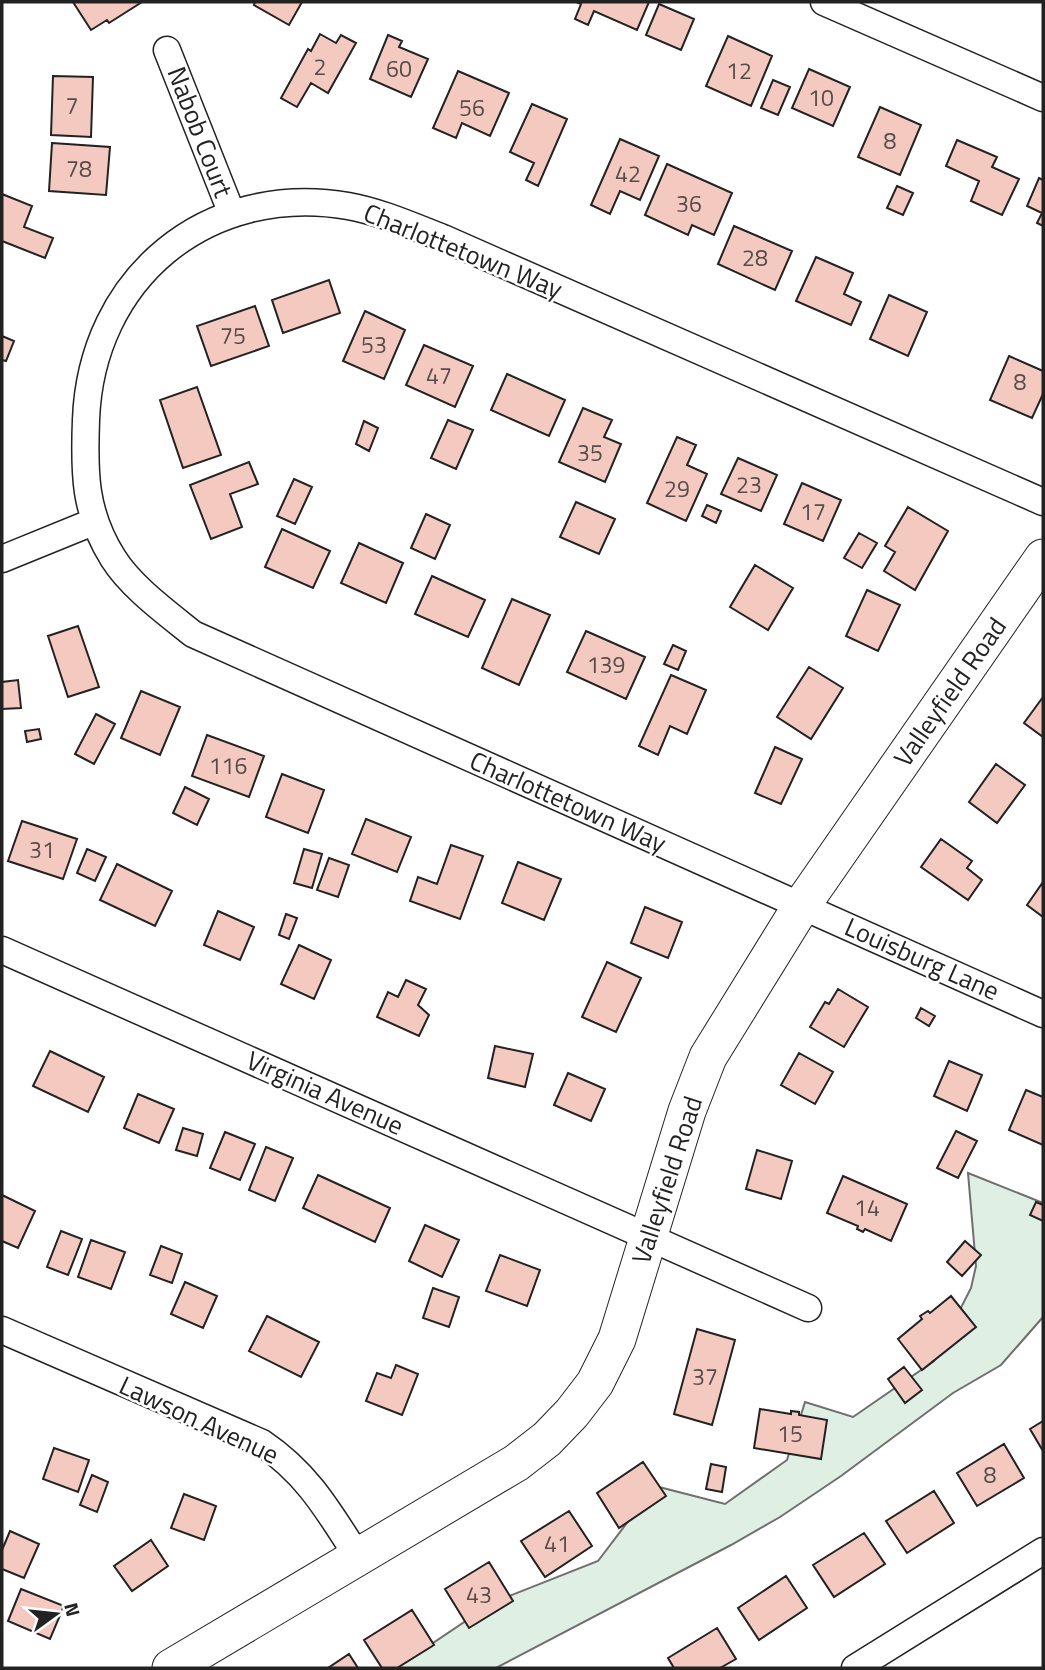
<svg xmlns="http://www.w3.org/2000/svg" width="1045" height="1670" font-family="'Titillium Web',sans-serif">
<rect width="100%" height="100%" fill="#fff"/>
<path fill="#e0efe3" stroke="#6f6f6f" stroke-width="2" d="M968,1173L1043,1203V1317L1001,1365L953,1393L841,1476L780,1517L731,1545L496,1668H396L494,1602L598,1561L655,1486L725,1504L787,1460L805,1402L853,1417L934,1361L971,1288L976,1266Z"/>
<path fill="#f3c9c0" stroke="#222" stroke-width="2" d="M73,2H142L109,23L107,20L91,30Z
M255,2H302L289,25L254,5Z
M576,2H649L637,30L594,11L588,25L575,19L581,4Z
M659,4L694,19L681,50L646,35Z
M320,34L336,43L341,35L356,43L328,93L311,83L297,107L281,98L308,49L311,51Z
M388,35L402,41L399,47L428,59L411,97L370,79Z
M728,36L772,56L751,106L706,86Z
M809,69L850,87L833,126L792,108Z
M458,71L509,93L490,136L462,123L456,138L433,128Z
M53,76L93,77L91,137L51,135Z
M773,80L790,87L778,115L761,108Z
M532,104L567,119L538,186L526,180L534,163L510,152Z
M880,107L921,125L900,175L858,157Z
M620,139L659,156L640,200L620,191L610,214L591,205Z
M957,140L997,157L992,167L1019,179L1002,215L971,201L979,181L946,166Z
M52,143L110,147L106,195L49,191Z
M667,164L732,193L714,235L692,225L688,235L645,215Z
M1039,178L1043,180V226L1037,223L1042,213L1027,206Z
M897,186L913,193L903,215L887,208Z
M2,194L32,206L24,227L53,238L45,258L2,241Z
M734,226L792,251L775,290L718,264Z
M816,257L853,273L844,294L861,302L851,325L796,301Z
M329,280L340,313L283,333L272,300Z
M889,295L927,312L908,356L870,339Z
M255,306L269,346L211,366L197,326Z
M365,311L405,330L384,379L343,361Z
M2,336L14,341L6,361L2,360Z
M424,345L473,366L455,407L406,385Z
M1009,356L1043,371V394L1032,418L990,400Z
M507,374L565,400L549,436L491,410Z
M197,387L221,455L183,468L160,400Z
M583,408L612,420L604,437L621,444L605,482L559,462Z
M448,420L473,430L456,469L431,458Z
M364,421L378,428L369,451L356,444Z
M677,437L696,445L687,465L707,474L686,521L647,503Z
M738,458L777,475L761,511L721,494Z
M249,462L258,484L230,494L242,527L211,539L190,485Z
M294,479L312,487L295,524L277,516Z
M802,483L841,500L823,541L784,524Z
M576,502L615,519L599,554L560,537Z
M707,505L721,511L716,523L702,516Z
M908,507L948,531L915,590L884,571L895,552L885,546Z
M426,514L450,525L435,559L411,548Z
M282,529L330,551L313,588L265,567Z
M859,533L877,543L862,568L844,558Z
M359,543L403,563L386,603L341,583Z
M755,565L793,588L768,630L730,607Z
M432,576L485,600L468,637L415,614Z
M867,590L900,605L878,651L846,636Z
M512,599L550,615L519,685L482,668Z
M78,626L99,687L68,697L48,636Z
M586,631L645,657L626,699L567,672Z
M673,645L686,651L678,670L664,664Z
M809,667L843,688L811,739L777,717Z
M671,675L706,690L687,734L670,726L658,755L639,746Z
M18,680L21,708L2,709V682Z
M141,691L180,707L160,755L121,738Z
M1043,697V737L1024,723Z
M96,714L115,724L94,764L75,754Z
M39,729L41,739L27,742L25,731Z
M207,735L264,756L249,797L192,776Z
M775,747L802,759L781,804L755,793Z
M996,764L1025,785L997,823L969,802Z
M282,774L324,790L308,833L266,817Z
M185,787L209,799L197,825L173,813Z
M366,819L411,837L397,872L352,854Z
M22,821L77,839L63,879L8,861Z
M941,839L972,861L967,868L982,880L968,900L921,867Z
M451,845L483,856L460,919L410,901L418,877L437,884Z
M87,849L106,857L95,881L77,873Z
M304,849L322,854L312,888L294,883Z
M329,858L349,865L338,897L317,890Z
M518,862L561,879L544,920L502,903Z
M117,864L172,891L155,926L100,900Z
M1043,882V917L1027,905Z
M645,907L682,922L668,958L631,943Z
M218,911L254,927L240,960L204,945Z
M286,914L297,918L289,939L279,935Z
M299,945L331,960L314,999L281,984Z
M607,962L641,978L616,1032L582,1017Z
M406,980L426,989L418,1005L429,1015L419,1036L377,1017L388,992L398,997Z
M838,989L868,1007L844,1047L810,1027L825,1002L829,1004Z
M921,1008L935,1016L929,1026L916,1018Z
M495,1046L533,1054L525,1087L488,1078Z
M50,1051L104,1077L88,1112L33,1086Z
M799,1053L833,1072L815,1104L781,1085Z
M949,1061L982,1075L967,1111L934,1096Z
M568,1073L605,1089L591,1121L554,1105Z
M1026,1090L1043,1097V1145L1009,1130Z
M138,1094L174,1109L159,1143L124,1128Z
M183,1128L203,1134L197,1156L176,1150Z
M956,1131L977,1141L958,1178L937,1168Z
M225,1132L255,1144L240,1180L210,1168Z
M266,1147L293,1158L275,1201L249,1190Z
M757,1150L792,1161L781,1199L746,1189Z
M318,1175L390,1208L375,1242L303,1208Z
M843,1176L907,1204L891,1241L865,1229L863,1232L857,1229L858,1226L827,1213Z
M2,1195L35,1211L18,1248L2,1241Z
M1036,1202L1043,1205V1221L1030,1215Z
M425,1225L459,1240L442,1277L409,1261Z
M61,1231L82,1239L68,1275L47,1267Z
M91,1240L125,1252L111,1289L78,1277Z
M965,1241L981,1255L962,1276L947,1262Z
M161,1246L182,1254L172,1283L150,1275Z
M500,1255L540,1270L527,1306L486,1291Z
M185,1282L217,1296L203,1328L171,1314Z
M433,1288L459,1297L449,1327L423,1318Z
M951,1296L976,1327L922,1370L898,1339L922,1319L920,1316L928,1311L930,1313Z
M267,1316L319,1342L301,1377L249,1351Z
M697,1329L735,1340L712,1425L674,1414Z
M396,1365L418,1374L402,1415L366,1401L377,1373L391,1378Z
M904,1367L922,1390L905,1403L888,1379Z
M760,1409L791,1414V1411L799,1412V1415L827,1420L821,1459L754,1448Z
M1043,1421V1451L1030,1429Z
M1004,1444L1024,1478L977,1506L957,1473Z
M54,1448L89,1460L78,1492L43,1479Z
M643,1462L666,1496L619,1528L597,1493Z
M711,1464L726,1467L722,1492L706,1489Z
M92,1475L108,1482L97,1512L80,1505Z
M934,1491L954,1523L907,1553L886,1521Z
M184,1494L216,1506L204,1540L171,1528Z
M569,1511L592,1546L545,1577L521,1541Z
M10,1531L39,1544L24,1578L2,1569V1550Z
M864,1533L885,1564L834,1597L813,1565Z
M151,1540L168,1566L132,1591L114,1566Z
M489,1562L513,1601L469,1628L445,1589Z
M786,1576L807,1608L759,1640L738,1608Z
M21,1589L64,1606L50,1639L8,1621Z
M412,1610L434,1645L397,1668H382L364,1640Z
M717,1628L736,1659L720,1668H674L668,1658Z
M349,1654L358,1668H328Z"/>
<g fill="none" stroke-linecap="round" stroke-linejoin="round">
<defs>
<path id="street" d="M824,2L1043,98
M167,50L232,214
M1043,502L443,238C412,226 381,212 348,206C207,182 91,278 86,420C84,472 84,512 113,558C131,587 167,613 193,634L1043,1014
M2,559L93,522
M2,950L808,1308
M2,1330L262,1443C308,1474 329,1512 358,1557
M855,1668L1043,1551"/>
<path id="secondary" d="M171,1668L516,1463L547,1439L572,1413L595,1383L617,1339L687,1111L708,1057L802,905L1043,558"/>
</defs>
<use href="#street" stroke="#222" stroke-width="29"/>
<use href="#secondary" stroke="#222" stroke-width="39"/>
<use href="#street" stroke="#fff" stroke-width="26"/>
<use href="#secondary" stroke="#fff" stroke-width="37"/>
</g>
<g text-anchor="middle" stroke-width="5" stroke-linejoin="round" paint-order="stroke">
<g font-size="23" fill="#564c4a">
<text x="320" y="75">2</text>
<text x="399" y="77">60</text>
<text x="739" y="79">12</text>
<text x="821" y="106">10</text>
<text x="72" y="114">7</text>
<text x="472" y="116">56</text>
<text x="890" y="149">8</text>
<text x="79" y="177">78</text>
<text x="628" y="182">42</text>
<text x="689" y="212">36</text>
<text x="755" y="266">28</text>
<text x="233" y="344">75</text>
<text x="374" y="353">53</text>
<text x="439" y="384">47</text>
<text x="1020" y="390">8</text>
<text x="590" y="461">35</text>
<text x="749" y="493">23</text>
<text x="677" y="497">29</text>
<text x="813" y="520">17</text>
<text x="606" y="673">139</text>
<text x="228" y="774">116</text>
<text x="42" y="858">31</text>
<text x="867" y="1216">14</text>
<text x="705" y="1385">37</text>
<text x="790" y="1442">15</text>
<text x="990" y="1483">8</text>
<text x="557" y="1552">41</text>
<text x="479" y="1603">43</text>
</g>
<g font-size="26" fill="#222" stroke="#fff">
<text transform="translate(200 132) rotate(69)" y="9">Nabob Court</text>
<text transform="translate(463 251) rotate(22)" y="9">Charlottetown Way</text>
<text transform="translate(950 692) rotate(-55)" y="9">Valleyfield Road</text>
<text transform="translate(568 802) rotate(24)" y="9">Charlottetown Way</text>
<text transform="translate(922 959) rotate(24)" y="9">Louisburg Lane</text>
<text transform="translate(325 1093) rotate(24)" y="9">Virginia Avenue</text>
<text transform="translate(667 1180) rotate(-72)" y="9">Valleyfield Road</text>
<text transform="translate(199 1420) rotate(25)" y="9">Lawson Avenue</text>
</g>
</g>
<rect width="1045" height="1670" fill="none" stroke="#222222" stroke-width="7"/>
<g transform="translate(56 1614) rotate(75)" stroke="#ffffff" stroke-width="5" paint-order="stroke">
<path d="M0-5L12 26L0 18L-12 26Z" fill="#222222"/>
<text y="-10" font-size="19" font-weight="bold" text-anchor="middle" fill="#222222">N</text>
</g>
</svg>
